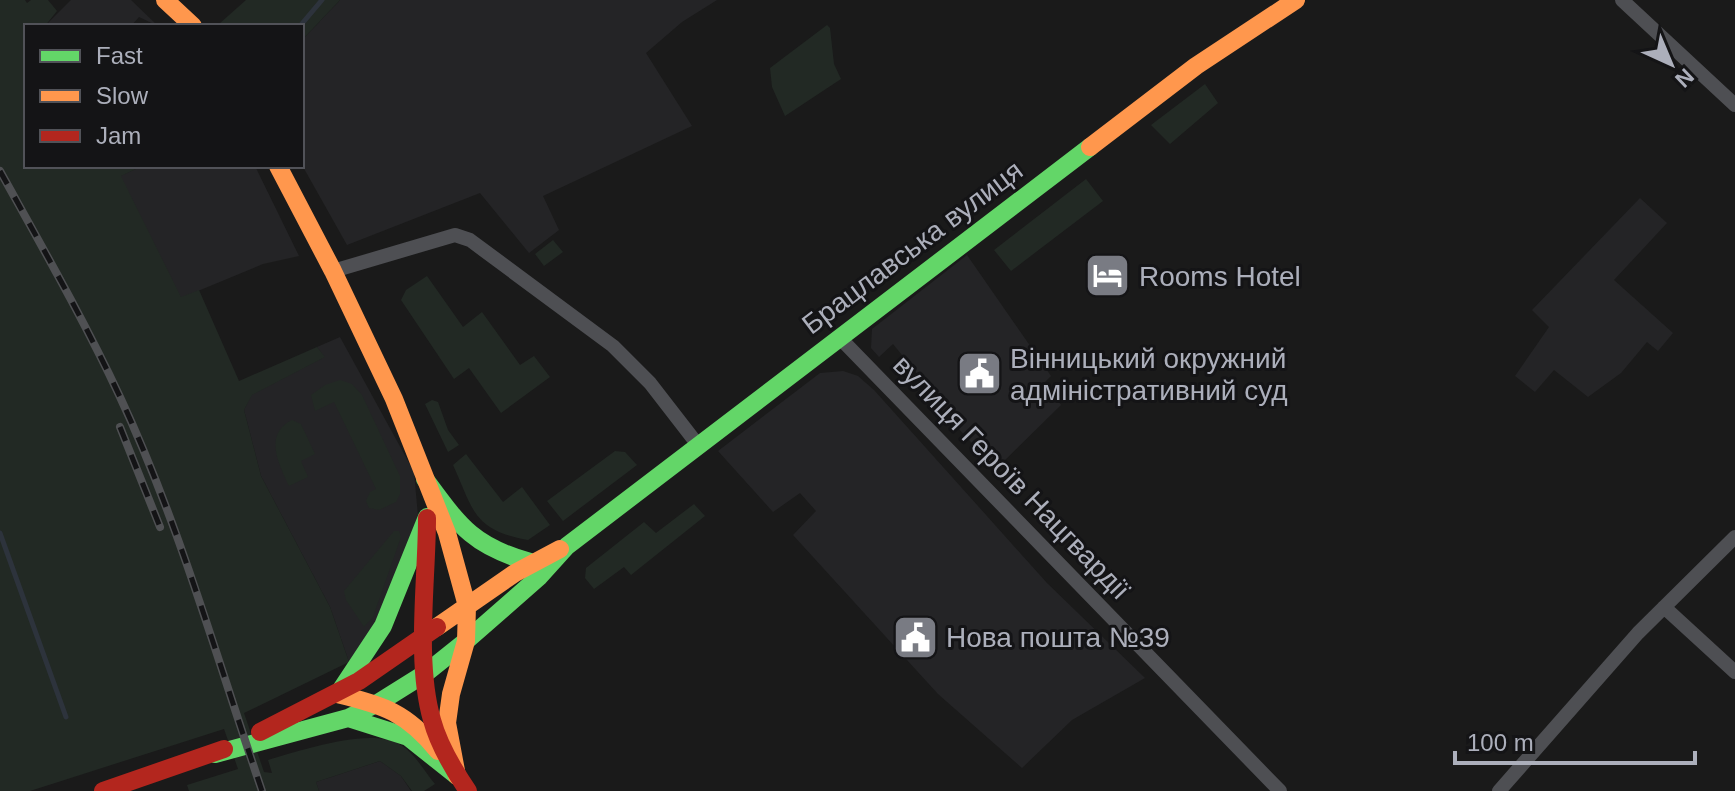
<svg xmlns="http://www.w3.org/2000/svg" width="1735" height="791" font-family="Arial,sans-serif">
<rect width="100%" height="100%" fill="#1a1a1a"/>
<path fill="#242426" d="M71,0H131L158,26L139,17L131,26H45Z
M340,0H717L682,22L646,53L692,126L543,196L559,230L529,253L480,193L347,245L302,165V40Z
M142,166H255L299,256L263,264L181,298L120,176Z
M1640,198L1667,223L1614,280L1673,333L1658,351L1647,342L1621,373L1588,397L1554,370L1535,392L1515,376L1549,327L1532,310Z
M967,255L1051,376L1045,382L1061,405L996,469L918,385L923,381L893,344L879,357L871,348L872,329Z
M340,337L414,472L418,516L377,622L349,662L330,607L261,476L244,410L251,395L324,357L317,347Z
M843,371L858,376L874,390L1047,583L1145,678L1072,720L1022,768L938,694L793,535L816,511L800,493L773,512L718,451L820,373Z
M380,761L401,776L411,791H319L316,782Z"/>
<path fill="#222924" d="M0,0H25L27,3L31,0H48L57,11L45,26H26V166H142L121,176L181,297L199,290L239,381L317,347L325,357L252,395L244,410L261,476L330,607L349,662L244,713L264,772L272,773L268,760C300,751 366,728 397,743C413,750 424,771 435,784L424,791H412L401,776L380,761L316,782L319,791H189L187,785L238,769L224,729L30,791H0Z
M246,0H340L302,40V26H220L219,24Z
M827,25L830,28L834,64L841,79L785,116L772,87L770,68Z
M1205,84L1218,103L1170,144L1151,125Z
M1086,179L1103,201L1011,271L994,250Z
M553,240L563,252L544,266L535,254Z
M427,276L463,327L482,312L520,365L534,356L550,377L501,413L469,368L454,379L401,300L406,290Z
M340,380L352,384L362,395L400,476V494L396,502L379,510L369,508L366,501L370,492L376,489L334,402L315,411L311,395L325,385Z
M432,400L438,402L448,430L459,445L448,452L425,404Z
M292,420L301,424L315,454L301,461L308,477L289,486C279,465 263,434 292,420Z
M615,451L625,452L637,465L563,521L547,501Z
M466,454L503,502L522,487L550,525L528,540C473,530 474,511 453,465Z
M694,504L705,516L631,575L624,567L594,589L585,578L586,568L644,522L656,533Z
M394,531H399L401,537L373,617L364,627L346,600L344,591Z"/>
<g fill="none" stroke-linecap="round" stroke-linejoin="round">
<path stroke="#2d333c" stroke-width="5" d="M300,26L322,0
M0,533L66,717"/>
<path stroke="#4e4f53" stroke-width="14" d="M1622,0L1735,105
M333,271L455,235L470,240L613,346L650,383L698,445
M839,337L1280,791
M1664,607L1735,672
M1499,791L1638,633L1735,537"/>
<path stroke="#63d668" stroke-width="18" d="M425,479C459,525 472,546 530,562
M342,688L383,626L427,517
M348,718L408,737L457,776
M215,754L348,718L378,703L426,673L466,641L539,577L567,546L1090,147"/>
<path stroke="#ff974d" stroke-width="18" d="M165,0L193,26
M1090,147L1196,66L1296,0
M278,166L333,271L394,399L447,533L467,606L466,641
M437,627L515,573L560,549
M337,694C384,705 407,713 438,751
M457,776L447,723L451,694L466,641"/>
<path stroke="#b3261e" stroke-width="18" d="M427,518C427,580 415,661 432,720C439,746 453,769 468,791
M260,732L359,681L437,627
M103,791L224,749"/>
<defs>
<path id="rail" d="M0,171C41,245 84,320 120,397C179,523 217,659 262,791
M120,427L160,527"/>
</defs>
<use href="#rail" stroke="#4f5053" stroke-width="8"/>
<use href="#rail" stroke="#141416" stroke-width="5" stroke-dasharray="15" stroke-linecap="butt"/>
</g>
<defs>
<symbol id="hotel-square" viewBox="-11 -11 22 22"><rect x="-9" y="-9" width="18" height="18" rx="4" fill="#797b83" stroke="#141416"/><path d="M-6-4.5h1.5V1H6V5H4.5V3h-9V5H-6ZM-4 0a1.8 1.8 0 1 1 3.6 0ZM.5 0V-2.5h3Q6-2.5 6 0Z" fill="#fff"/></symbol>
<symbol id="civic-square" viewBox="-11 -11 22 22"><rect x="-9" y="-9" width="18" height="18" rx="4" fill="#797b83" stroke="#141416"/><path d="M-.6-6.5H3V-4.5H.6V-3L4-1V1h2V6H-6V1h2V-1L-.6-3ZM-1.2 2.5V6h2.4V2.5Z" fill="#fff"/></symbol>
</defs>
<g fill-rule="evenodd">
<use href="#hotel-square" x="1082" y="250" width="51" height="51"/>
<use href="#civic-square" x="954" y="348" width="51" height="51"/>
<use href="#civic-square" x="890" y="612" width="51" height="51"/>
</g>
<g text-anchor="middle" stroke-width="6" stroke-linejoin="round" paint-order="stroke">
<g font-size="28" fill="#acafbb" stroke="#141416">
<text transform="translate(912 247) rotate(-37)" y="10">Брацлавська вулиця</text>
<text transform="translate(1012 477) rotate(46)" y="10">вулиця Героїв Нацгвардії</text>
</g>
<g font-size="28" fill="#acafbb" stroke="#141416" text-anchor="start">
<text x="1139" y="286">Rooms Hotel</text>
<text x="1010" y="368">Вінницький окружний<tspan x="1010" dy="32">адміністративний суд</tspan></text>
<text x="946" y="647">Нова пошта №39</text>
</g>
</g>
<rect x="24" y="24" width="280" height="144" fill="#141416" stroke="#515258" stroke-width="2"/>
<rect x="40" y="50" width="40" height="12" fill="#63d668" stroke="#515258" stroke-width="2"/>
<text x="96" y="64" font-size="24" fill="#acafbb">Fast</text>
<rect x="40" y="90" width="40" height="12" fill="#ff974d" stroke="#515258" stroke-width="2"/>
<text x="96" y="104" font-size="24" fill="#acafbb">Slow</text>
<rect x="40" y="130" width="40" height="12" fill="#b3261e" stroke="#515258" stroke-width="2"/>
<text x="96" y="144" font-size="24" fill="#acafbb">Jam</text>
<g transform="translate(1671 64) rotate(136)" stroke="#141416" stroke-width="6" paint-order="stroke">
<path d="M0-6L14 30L0 20L-14 30Z" fill="#acafbb"/>
<text y="-12" font-size="22" font-weight="bold" text-anchor="middle" fill="#acafbb">N</text>
</g>
<path d="M1455 751v12h240v-12" fill="none" stroke="#acafbb" stroke-width="4"/>
<text x="1467" y="751" font-size="24" fill="#acafbb" stroke="#141416" stroke-width="6" paint-order="stroke">100 m</text>
</svg>
